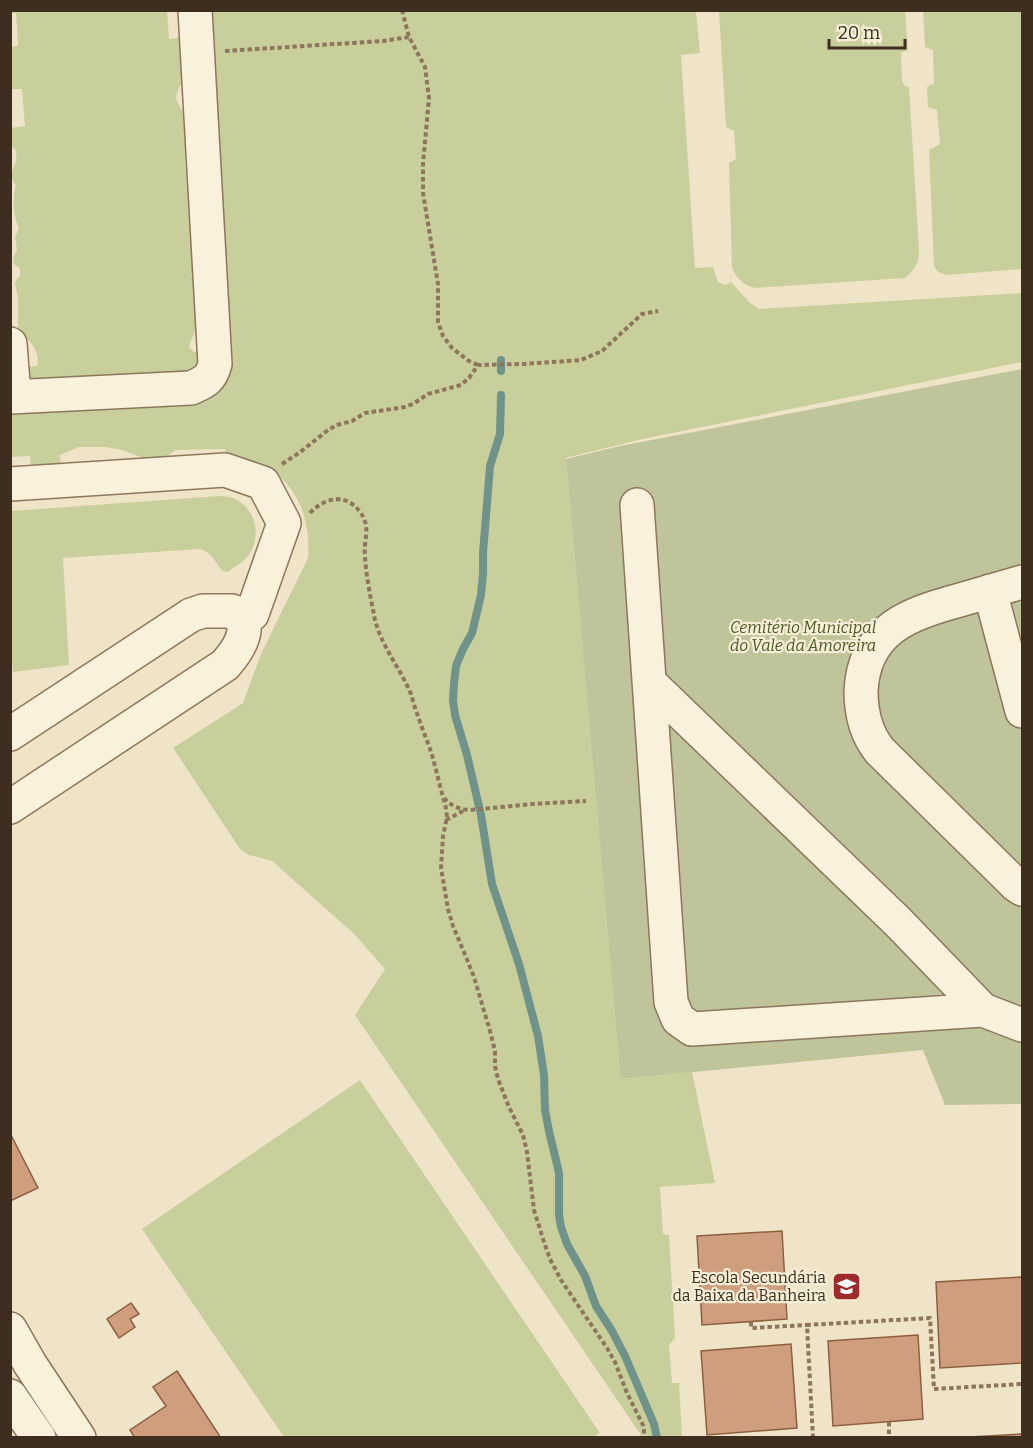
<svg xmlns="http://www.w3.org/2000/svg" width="1033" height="1448" font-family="Bitter,serif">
<rect width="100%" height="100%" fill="#f0e4c8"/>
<path fill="#c9cf9b" d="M11,11H167L169,39L186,37L184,86L181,84C171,102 179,101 185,116C188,122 188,130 190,136L185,140V161L197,323C196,332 191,339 189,347L194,352L206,351L194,378L31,386L22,366L29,367L37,366C41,350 28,339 18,329V298L15,284L16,281L20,275V269L14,264L13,258L17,250L15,237L19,229C13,215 12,199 16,185C7,175 14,170 16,160C17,158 16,151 15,149L11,147L10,128L25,126L22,89H11L10,48L18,45L16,13H11Z
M206,11H696L700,53L681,55L695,268L713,267L718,282L726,285L731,282L749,302L759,309L1022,293V362L643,439L565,458L566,459L622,1079L692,1072L715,1183L660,1187L663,1234L669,1235L675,1338L669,1345L672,1383H679L682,1437H638L641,1435L355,1015L385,969L354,934L272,861L249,855L240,849L173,748L243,703L261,654L308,558C312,503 284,461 227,456L225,449L176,450L167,456L154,462L122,450L105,447H79L60,455L61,472L32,474L30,456L11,457V411L200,392Z
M719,11H905L908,50L901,53L902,81L905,86L909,87L919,250C919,263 915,270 905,278L756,288C744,286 738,280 732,268L729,163L736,159L734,131L726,127Z
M923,11H1022V269L946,275L938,272L934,266L929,150L940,144L937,110L928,107L927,87L934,83L933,50L925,47Z
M219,496C226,496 232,497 237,500C257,511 262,540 247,557C242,563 234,567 228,572L222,571C215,562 212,552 200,549L63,558L69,665L13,672L10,644L11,511Z
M360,1080L600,1433L593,1437H284L142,1229Z"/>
<path fill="#bfc49a" d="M1022,369V1104L945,1105L923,1050L621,1079L566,459L620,446Z"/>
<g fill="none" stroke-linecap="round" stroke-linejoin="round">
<path stroke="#6f938a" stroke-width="8" d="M501,360V371
M501,395L500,434L490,466L483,553V574L481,595L472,633L463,649L456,666L454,684L453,700L455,715L467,755L481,815L492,884L519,964L538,1036L544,1075L545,1110L549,1131L559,1173V1215L561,1227L567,1244L585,1276L596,1306L612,1331L625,1356L654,1424L657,1438"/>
</g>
<path fill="#cf9f7d" stroke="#8d5f41" stroke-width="1.5" d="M10,1133L38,1188L10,1201Z
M782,1231L787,1319L702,1325L697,1236Z
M1022,1277V1363L940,1368L936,1282Z
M131,1303L139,1314L130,1319L135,1327L119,1338L107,1319Z
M918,1335L923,1419L833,1426L828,1341Z
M791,1344L797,1428L707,1435L701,1351Z
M177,1371L221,1438H135L130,1430L166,1406L153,1387Z
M1022,1434V1438H951Z"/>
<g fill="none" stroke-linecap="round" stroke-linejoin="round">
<defs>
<path id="minor" d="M10,344L14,396
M10,397L191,388C205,382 211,379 215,364L195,10
M10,484L225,470L263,483L284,523L252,614L243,620
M637,505L671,1002L678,1019L692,1029L983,1010L1022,1025
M1022,582C1002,588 981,594 960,600C909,614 864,629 861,691C861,713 866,734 880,751L1016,885L1022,889
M990,591L1022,711
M649,682L898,922L983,1010
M10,734L191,615L203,611H232L243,620C243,623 245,627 244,630C243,643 233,656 225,665L10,807
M10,1329L30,1364L79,1438
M10,1396L39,1438"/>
</defs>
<use href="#minor" stroke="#8d765c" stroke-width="36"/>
<path stroke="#8d765c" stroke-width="4" stroke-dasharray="4.5 3" stroke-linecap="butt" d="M402,10L409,37L425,67L429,98L423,164V193L438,284V322L443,336L452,348L469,361L478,365
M225,51L383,41L409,37
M282,464L299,453L328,430L337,425L352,421L365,413L405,407L413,404L428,394L461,385L469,378L478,365L524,364L581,360L602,351L642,314L658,311
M310,513C324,498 346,492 360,512C372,528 363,539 365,556C366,577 371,599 375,620C382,647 400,668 411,694C413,701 415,709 418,716C422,729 428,742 432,755C437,773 441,791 446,808L447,817L443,836L441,868L448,909L453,926L466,957L474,977L490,1031L495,1051V1066L498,1079L509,1107L523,1135L527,1152L534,1210L544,1242L550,1259L561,1280L607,1348L615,1362L627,1393L644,1427V1438
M444,798C451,806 461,810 471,810L532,804L586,801
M446,820L463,811
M751,1322V1328L807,1325
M889,1422V1438
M813,1438L807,1325L930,1318L934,1389L1022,1384"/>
<use href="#minor" stroke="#faf1dc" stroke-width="33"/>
</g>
<defs>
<symbol id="school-square" viewBox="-11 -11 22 22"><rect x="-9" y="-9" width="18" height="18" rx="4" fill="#9e2a2b" stroke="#f7eed8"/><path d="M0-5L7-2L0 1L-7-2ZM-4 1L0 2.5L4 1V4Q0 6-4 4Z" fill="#fff"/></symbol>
</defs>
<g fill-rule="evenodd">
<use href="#school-square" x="830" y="1270" width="33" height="33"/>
</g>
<g text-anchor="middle" stroke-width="4.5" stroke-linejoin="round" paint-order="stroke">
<g font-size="16" font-style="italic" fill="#4d5a26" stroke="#f7eed8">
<text x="803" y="633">Cemitério Municipal<tspan x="803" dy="18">do Vale da Amoreira</tspan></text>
</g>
<g font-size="16" fill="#3d2e20" stroke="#f7eed8" text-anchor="end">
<text x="826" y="1283">Escola Secundária<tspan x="826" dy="18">da Baixa da Banheira</tspan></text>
</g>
</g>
<rect width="1033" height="1448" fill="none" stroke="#3d2e20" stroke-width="24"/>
<path d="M829 39v9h76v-9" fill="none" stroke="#3d2e20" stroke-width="3"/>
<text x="838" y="39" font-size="18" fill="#3d2e20" stroke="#f7eed8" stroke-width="4.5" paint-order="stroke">20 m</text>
</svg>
